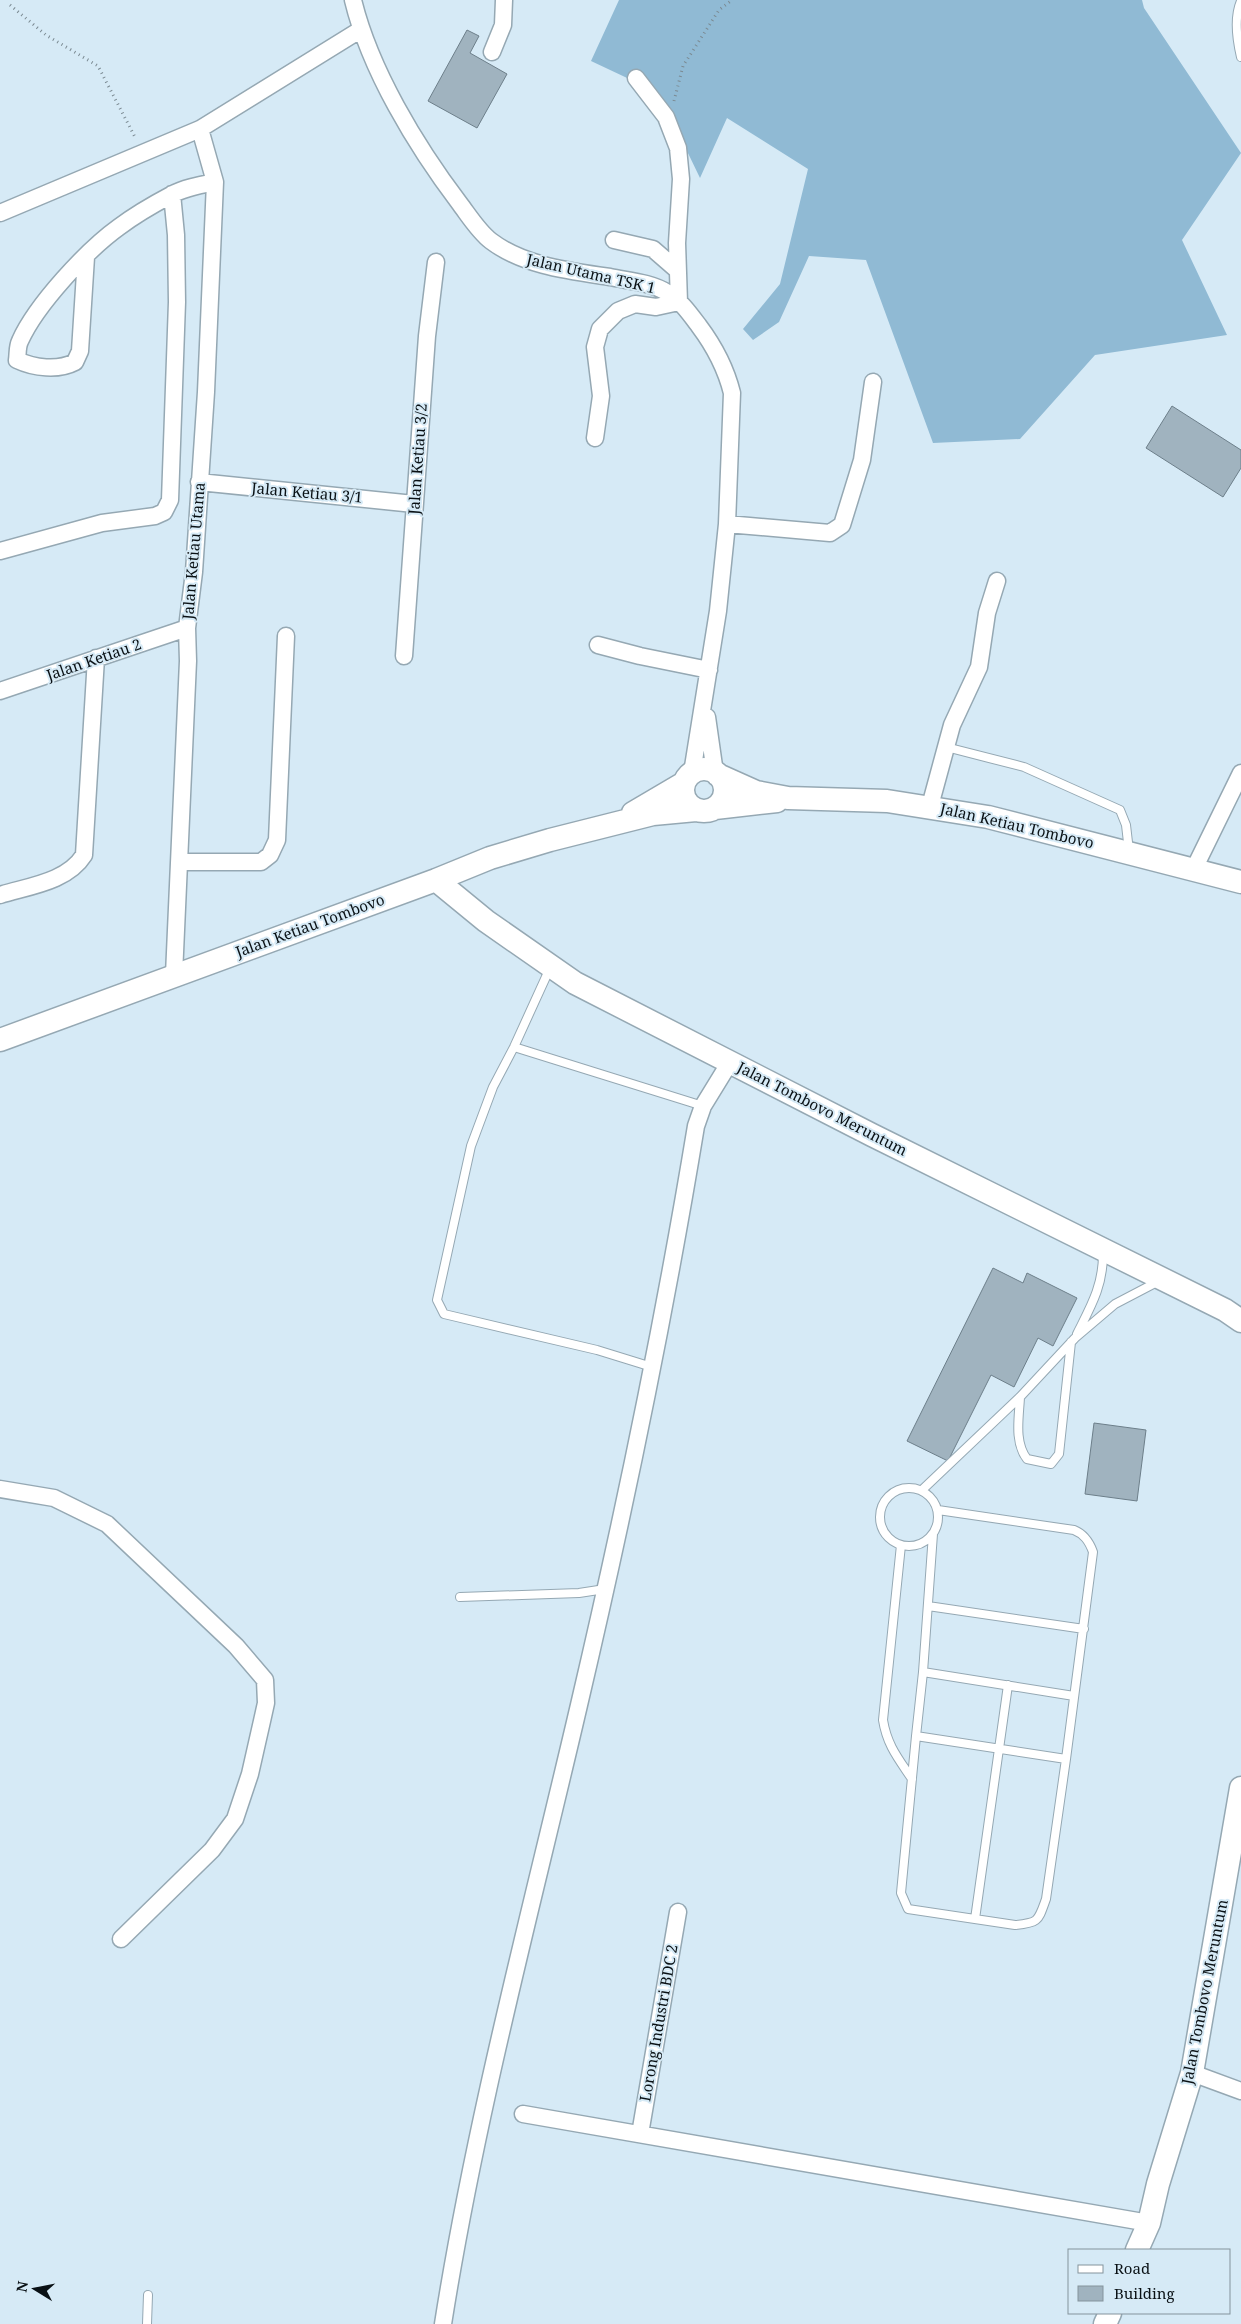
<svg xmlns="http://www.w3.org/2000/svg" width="1241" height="2324" font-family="'Noto Serif',serif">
<rect width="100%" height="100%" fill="#d6eaf6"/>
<path fill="#90bad4" d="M619,0H1142L1144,8L1241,153L1182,240L1227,335L1095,355L1020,439L933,443L866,260L809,256L779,322L753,340L743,329L780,284L808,169L727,118L700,178L659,93L591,61Z"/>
<path fill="#a0b3bf" stroke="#6d7f8a" d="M467,30L479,36L470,53L507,74L477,128L428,101Z
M1172,406L1241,450V468L1223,497L1146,448Z
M993,1268L1023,1283L1027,1273L1077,1298L1053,1346L1038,1338L1014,1387L991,1375L948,1461L907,1441Z
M1094,1423L1146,1430L1137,1501L1085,1494Z"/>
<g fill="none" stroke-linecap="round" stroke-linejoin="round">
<defs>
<path id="lane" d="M1241,1C1234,17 1237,40 1241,57
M946,747L1024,767L1120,810L1126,825L1129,851
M550,968L514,1047L493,1087L471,1146L437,1300L444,1314L597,1350L652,1367
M514,1047L703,1106
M1077,1334C1091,1306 1103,1286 1103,1254
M1020,1397C1019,1418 1014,1442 1027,1459L1051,1464L1059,1454L1071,1342
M880 1517a29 29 0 1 1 58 0a29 29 0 1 1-58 0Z
M922,1490L1020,1397L1075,1338L1115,1304L1159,1281
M933,1534L923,1672L916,1736L1066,1759L1093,1552C1089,1541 1084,1534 1074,1530L938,1510
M901,1545L883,1720C887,1745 898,1758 912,1779
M460,1597L579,1593L605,1589
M928,1606L1084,1629
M923,1672L1074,1696
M916,1736L901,1893L908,1909L1015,1925C1039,1923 1038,1921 1046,1899L1066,1759
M975,1919L1008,1685
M147,2324L148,2295"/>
<path id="street" d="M353,0C370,70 416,146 460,204C469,216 479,232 491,241C524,266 570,271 610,277C629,281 650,282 668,293C681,301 690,314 699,326C714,346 726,369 732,393L727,524L718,611L692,773
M492,52L503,25L504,0
M0,213L200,129L360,30
M614,240L653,249L676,269
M86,257L80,351L75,362C58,371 34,368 17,360C18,354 17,347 20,341C36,305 87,250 119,227C135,215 154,204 171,195C184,188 200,185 215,182
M595,438L601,396L595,347L600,329L618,311L635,304L656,307L679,302L677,243L681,179L678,148L666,117L636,78
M199,482L414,504
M727,524L830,533L842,525L862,460L873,382
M0,551L102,523L155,516L164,512L170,500L177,302L176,235L172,194
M598,645L640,656L709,670
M404,656L427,336L436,262
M0,691L187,628
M707,717L715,773
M930,806L952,725L979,667L987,613L997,581
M179,862H261L270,855L277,840L286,636
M1193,871L1241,773
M0,895C29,886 67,882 84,855L96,658
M174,975L188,661L187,628L194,572L206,392L215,182L200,129
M0,1489L54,1498L107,1524L236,1646L265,1680L266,1703L262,1721L250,1774L235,1819L212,1850L121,1939
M1192,2073L1241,2091
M523,2114L1149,2223
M640,2134L678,1912
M443,2324C476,2115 531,1911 579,1705C624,1513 664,1320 696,1126L703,1106L730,1062"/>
<path id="secondary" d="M683 790a21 21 0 1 1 42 0a21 21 0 1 1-42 0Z
M718,775L756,792L788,798L887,801L988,817L1241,882
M715,808L777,801
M633,813L684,783
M436,880L486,921L575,983L872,1135L1225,1310L1241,1321
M0,1040L436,880L490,858L550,840L653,814L696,810
M1137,2250L1149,2223L1158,2184L1192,2073L1241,1788
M1105,2324L1110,2313"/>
</defs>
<use href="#lane" stroke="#95a8b3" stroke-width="10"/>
<use href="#street" stroke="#95a8b3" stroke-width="19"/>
<use href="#secondary" stroke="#95a8b3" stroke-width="25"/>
<path stroke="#7b8a92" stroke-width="3" stroke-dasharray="1 4" stroke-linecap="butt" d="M10,5L46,35L98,66L136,139
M674,101L683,66L719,10L732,0"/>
<use href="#lane" stroke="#fff" stroke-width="8"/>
<use href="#street" stroke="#fff" stroke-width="16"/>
<use href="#secondary" stroke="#fff" stroke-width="22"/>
</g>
<g text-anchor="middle" stroke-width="4" stroke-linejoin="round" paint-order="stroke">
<g font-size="15" fill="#0a1115" stroke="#d6eaf6">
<text transform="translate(591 274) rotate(13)" y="5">Jalan Utama TSK 1</text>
<text transform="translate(418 459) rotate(-86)" y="5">Jalan Ketiau 3/2</text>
<text transform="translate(307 493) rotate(5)" y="5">Jalan Ketiau 3/1</text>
<text transform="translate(194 551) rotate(-85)" y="5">Jalan Ketiau Utama</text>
<text transform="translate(94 660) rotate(-19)" y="5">Jalan Ketiau 2</text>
<text transform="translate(1017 826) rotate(13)" y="5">Jalan Ketiau Tombovo</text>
<text transform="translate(310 926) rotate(-20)" y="5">Jalan Ketiau Tombovo</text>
<text transform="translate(822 1109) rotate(27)" y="5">Jalan Tombovo Meruntum</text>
<text transform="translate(1205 1992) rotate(-79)" y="5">Jalan Tombovo Meruntum</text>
<text transform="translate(659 2023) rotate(-80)" y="5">Lorong Industri BDC 2</text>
</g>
</g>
<rect x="1068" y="2249" width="162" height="65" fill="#d6eaf6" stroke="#84939c"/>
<rect x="1078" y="2265" width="25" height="8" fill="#ffffff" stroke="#84939c"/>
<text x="1114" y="2274" font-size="15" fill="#0a1115">Road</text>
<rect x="1078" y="2286" width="25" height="15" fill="#a0b3bf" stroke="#84939c"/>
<text x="1114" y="2299" font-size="15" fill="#0a1115">Building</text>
<g transform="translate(35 2289) rotate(280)" stroke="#d6eaf6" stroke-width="4" paint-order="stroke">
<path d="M0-4L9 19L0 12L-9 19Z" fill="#0a1115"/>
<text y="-8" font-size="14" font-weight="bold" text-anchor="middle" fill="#0a1115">N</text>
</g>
</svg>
